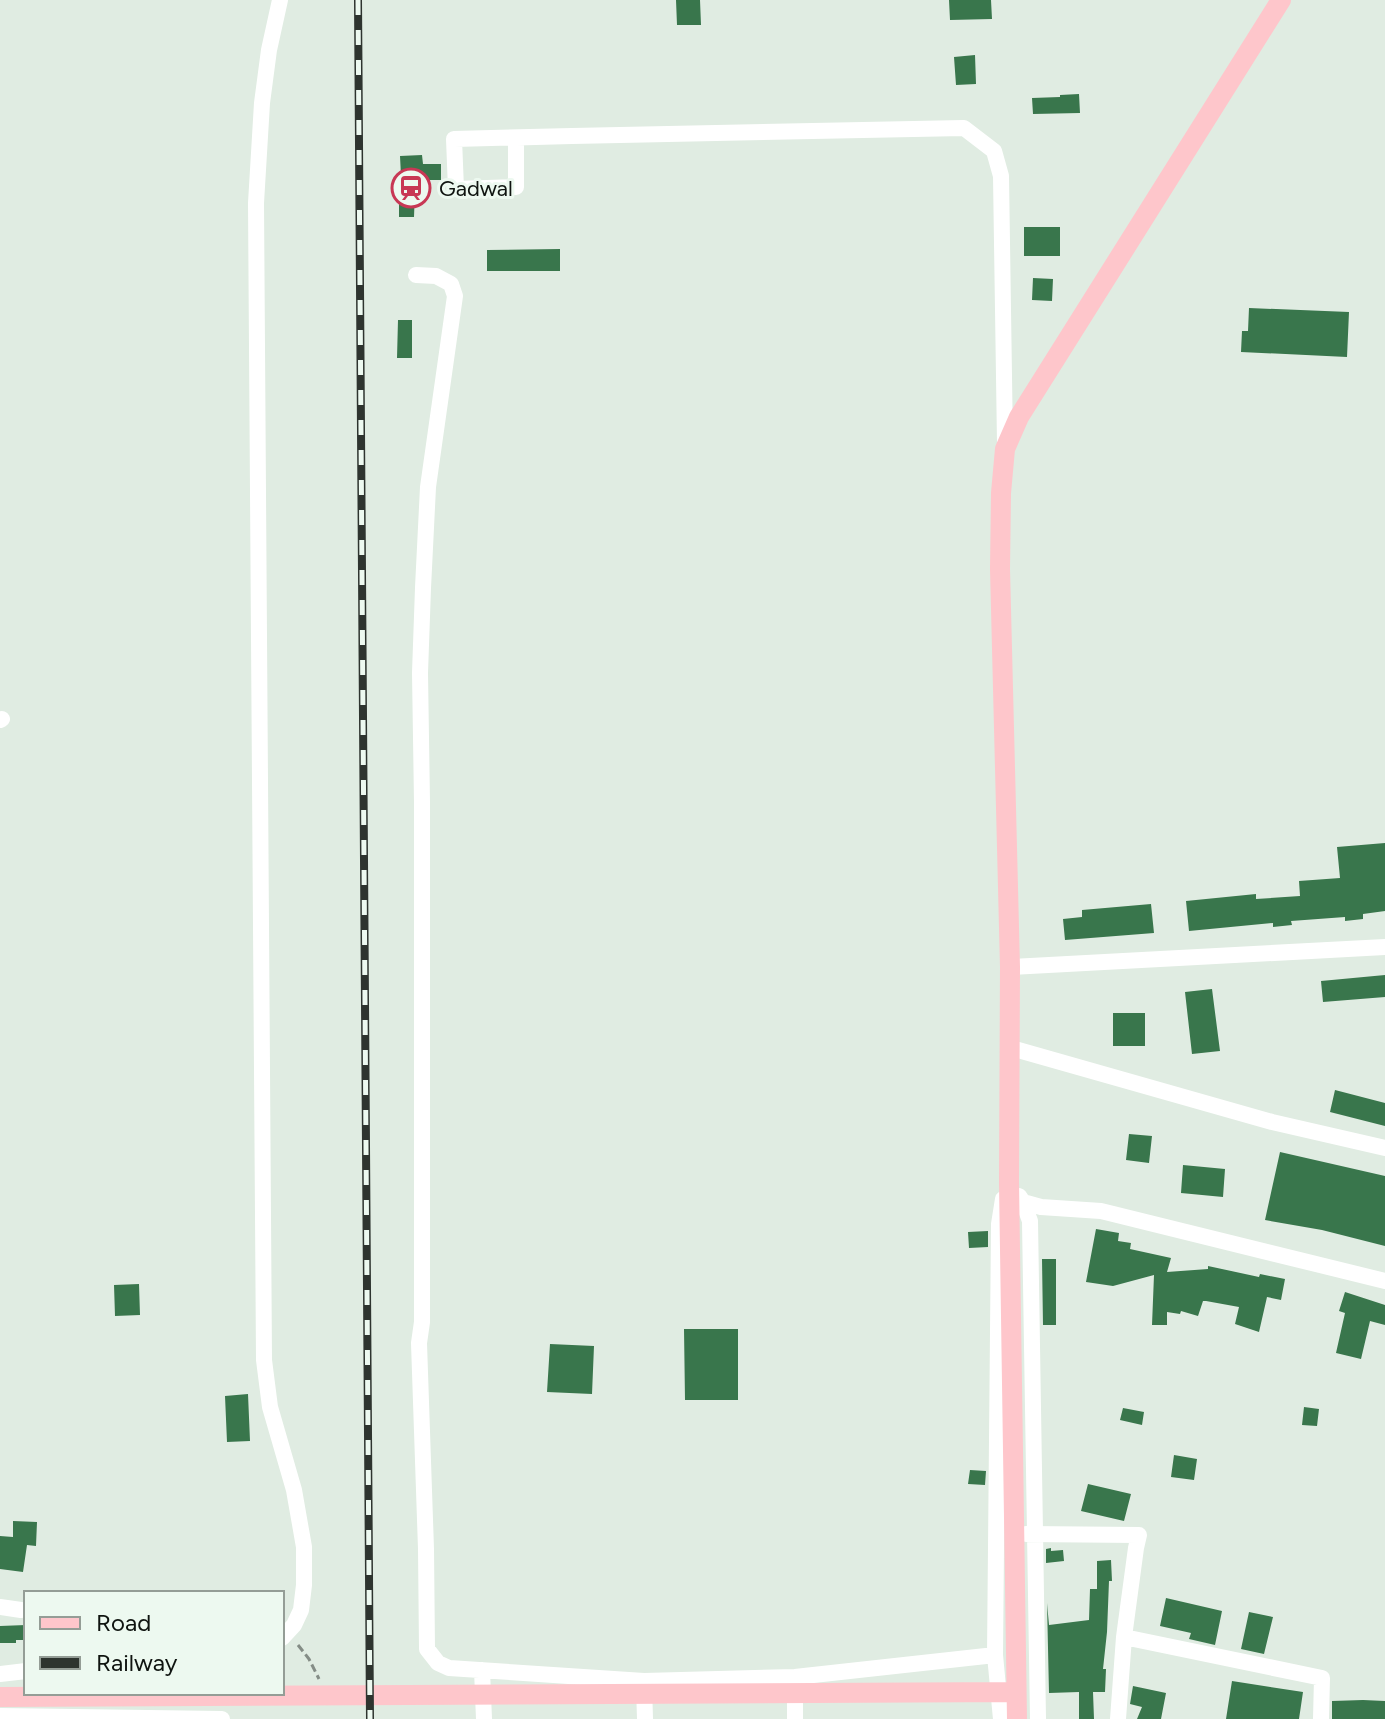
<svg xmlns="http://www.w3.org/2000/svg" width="1385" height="1719" font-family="Figtree,sans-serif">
<rect width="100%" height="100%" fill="#e0ece2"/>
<path fill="#39764c" d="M676,0H700L701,25H677Z
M949,0H991L992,19L950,20Z
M975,55L976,84L956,85L954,57Z
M1079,94L1080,113L1033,114L1032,98L1060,97V95Z
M422,155L423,164H441V180H424V189H415L414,217H399V196H402L400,156Z
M1024,227H1060V256H1024Z
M560,249V271H487V250Z
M1033,278L1053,279L1052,301L1032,300Z
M1249,308L1349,312L1347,357L1241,352L1242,331H1248Z
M398,320H412V358H397Z
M1385,843V911L1363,914V919L1345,921V917L1291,921L1292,925L1273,927V923L1189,931L1186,901L1256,894V899L1300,896L1299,881L1340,878L1337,847Z
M1151,904L1154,933L1065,940L1063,919L1082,917V910Z
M1385,975V997L1323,1002L1321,981Z
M1212,989L1220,1051L1192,1054L1185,992Z
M1113,1013H1145V1046H1113Z
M1335,1090L1385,1103V1126L1330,1112Z
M1129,1134L1152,1136L1149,1163L1126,1160Z
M1280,1152L1385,1176V1246L1322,1230L1265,1220Z
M1183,1165L1225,1169L1223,1197L1181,1193Z
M1096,1229L1119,1233L1118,1241L1131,1243L1130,1249L1171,1258L1167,1272L1208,1269V1266L1259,1277L1260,1274L1285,1279L1281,1300L1267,1297L1259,1332L1235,1324L1239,1307L1206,1301H1203L1198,1316L1181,1311L1180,1314L1167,1312V1325H1152L1154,1275L1113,1286L1086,1282Z
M988,1231V1247L969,1248L968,1232Z
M1042,1259H1056V1325H1043Z
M139,1284L140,1315L115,1316L114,1285Z
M1345,1292L1385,1305V1325L1370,1321L1361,1359L1336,1353L1345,1313L1339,1311Z
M684,1329H738V1400H685Z
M550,1344L594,1346L592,1394L547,1392Z
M248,1394L250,1441L227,1442L225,1396Z
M1304,1407L1319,1409L1317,1426L1302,1425Z
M1123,1408L1144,1412L1142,1425L1120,1420Z
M1174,1455L1197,1459L1194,1480L1171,1477Z
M970,1470L986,1471L985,1485L968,1484Z
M1088,1484L1131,1494L1124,1521L1081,1511Z
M13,1521L37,1522L36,1546L27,1545L23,1572L0,1569V1536L13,1537Z
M1051,1548V1551L1063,1550L1064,1561L1046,1563V1549Z
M1111,1560L1112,1581H1109L1107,1632L1103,1669H1106L1105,1692H1093L1094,1719H1079V1692L1049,1693L1047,1603L1049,1625L1089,1620L1090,1589H1097V1561Z
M1166,1598L1222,1611L1215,1645L1189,1639L1191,1633L1160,1626Z
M1249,1612L1273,1617L1264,1654L1241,1649Z
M26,1625V1640H16V1643H0V1626Z
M1232,1681L1303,1692L1299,1719H1226Z
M1133,1686L1166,1693L1161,1719H1137L1142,1707L1130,1704Z
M1363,1700L1385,1701V1719H1332V1701Z"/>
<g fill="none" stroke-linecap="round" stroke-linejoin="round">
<path stroke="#848d86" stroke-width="3" stroke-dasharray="8 4" stroke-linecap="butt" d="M298,1645L309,1659L319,1679"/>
<path stroke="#fff" stroke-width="16" d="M280,0L269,50L262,103L256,203L264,1360L270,1407L294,1490L304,1547V1585L301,1610L294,1625L282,1638
M516,138V187L456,189L454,139L572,136L964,128L994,151L1001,176L1005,443
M416,275L436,276L451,284L455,296L428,487L423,588L420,673L422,802V1322L419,1343L426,1549L427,1649L438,1663L449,1668L644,1681L795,1677L995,1655
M0,720L2,719
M1010,967L1385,947
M1011,1048L1272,1122L1385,1148
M1019,1196L1023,1202L1041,1207L1101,1211L1385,1281
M1023,1202L1030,1221L1038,1719
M1026,1534L1139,1535L1136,1548L1124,1637L1118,1719
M0,1607L21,1610
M1124,1637L1322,1678L1321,1719
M482,1670L484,1719
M0,1674L26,1671
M795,1682V1719
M644,1685L645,1719
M0,1716L222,1719
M1001,1719L995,1655L999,1224L1003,1199"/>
<path stroke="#fec6cb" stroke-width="20" d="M0,1697L1016,1692
M1017,1719L1009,1182L1010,967L1000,569L1001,493L1005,449L1019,417L1281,0"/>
<defs>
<path id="rail" d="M358,0L370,1719"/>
</defs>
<use href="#rail" stroke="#2e342f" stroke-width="8"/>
<use href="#rail" stroke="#edf9f0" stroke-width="5" stroke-dasharray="15" stroke-linecap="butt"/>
</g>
<defs>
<symbol id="station-ring" viewBox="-11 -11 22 22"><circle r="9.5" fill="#edf9f0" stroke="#c83855" stroke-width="1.5"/><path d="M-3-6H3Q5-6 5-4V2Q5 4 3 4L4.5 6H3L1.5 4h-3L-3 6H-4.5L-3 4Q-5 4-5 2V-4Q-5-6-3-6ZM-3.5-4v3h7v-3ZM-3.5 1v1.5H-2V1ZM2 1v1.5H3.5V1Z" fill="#c83855"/></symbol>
</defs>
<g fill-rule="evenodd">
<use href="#station-ring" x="389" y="166" width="44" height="44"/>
</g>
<g text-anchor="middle" stroke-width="6" stroke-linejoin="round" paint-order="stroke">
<g font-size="22" fill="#0f1410" stroke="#edf9f0" text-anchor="start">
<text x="439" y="196">Gadwal</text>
</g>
</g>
<rect x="24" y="1591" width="260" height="104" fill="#edf9f0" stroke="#949d96" stroke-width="2"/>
<rect x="40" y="1617" width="40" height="12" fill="#fec6cb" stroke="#949d96" stroke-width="2"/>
<text x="96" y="1631" font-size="24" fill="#0f1410">Road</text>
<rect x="40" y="1657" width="40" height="12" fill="#2e342f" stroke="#949d96" stroke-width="2"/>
<text x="96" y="1671" font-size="24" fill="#0f1410">Railway</text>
</svg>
